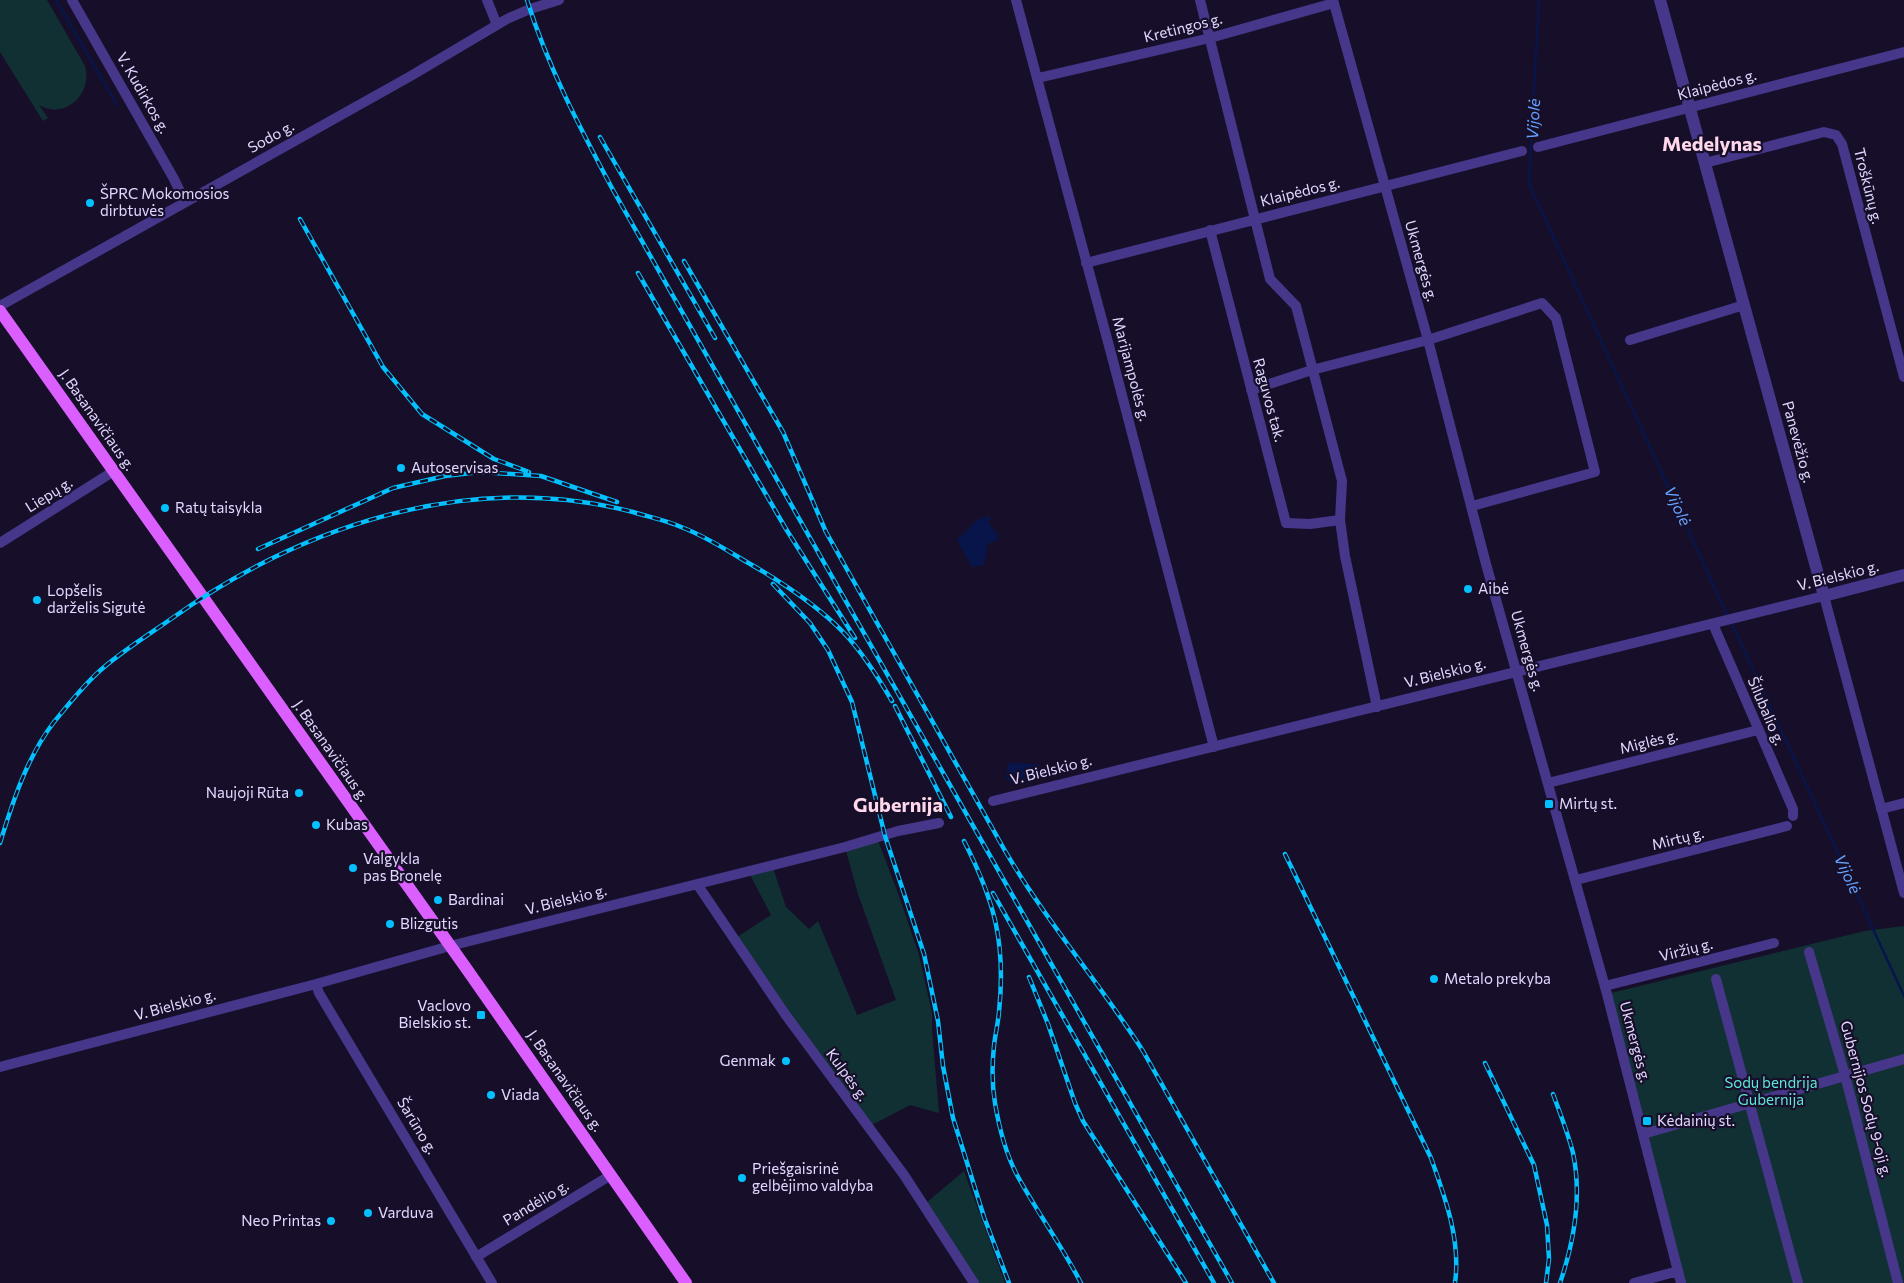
<svg xmlns="http://www.w3.org/2000/svg" width="1904" height="1283" font-family="Commissioner,sans-serif">
<rect width="100%" height="100%" fill="#170f29"/>
<path fill="#113034" d="M0,0H47L85,66C93,94 65,120 39,105L48,118L43,121L0,52Z
M877,838L899,896L919,955L932,1013V1030L939,1113L910,1105L872,1125L734,939L771,915L748,871L772,865L786,907L809,929L818,921L857,1015L896,1000L858,894L845,847Z
M1904,926V1283H1681L1607,994L1865,931Z
M964,1171L1005,1283H978L926,1203Z"/>
<path fill="#07154a" d="M989,516L991,519L988,522L998,536L997,541L991,542L986,547L987,552L983,565L972,567L957,540L977,520Z
M1008,763L1038,764L1040,778C1030,780 1013,789 1006,778Z"/>
<g fill="none" stroke-linecap="round" stroke-linejoin="round">
<path stroke="#07154a" stroke-width="2.5" d="M56,0L117,105
M1539,0L1529,179L1530,186L1728,617
M1731,622L1904,996"/>
<path stroke="#47378b" stroke-width="10" d="M72,0L174,179L185,202
M487,0L497,25
M1016,0L1112,357L1214,747
M1200,0L1270,279L1296,306L1342,481L1340,520L1345,556L1377,707
M1333,0L1428,340L1486,564L1607,994L1681,1283
M1038,78L1210,38L1334,3
M1538,147L1904,52
M1705,163L1824,132L1836,135L1842,144L1904,377
M1210,230L1286,523L1310,524L1340,520
M1086,263L1522,151
M0,306L409,77L507,19L530,9L559,0
M1630,340L1744,305
M1251,390L1312,370L1428,340L1542,303L1556,318L1595,472L1472,506
M0,543L114,471
M1713,624L1793,809V816
M1548,783L1758,730
M993,801L1824,596L1904,893
M1881,809L1904,803
M1576,880L1787,826
M697,884L785,1014L904,1175L974,1283
M1809,952L1845,1075L1898,1283
M1716,979L1798,1283
M316,984L319,993L492,1283
M1605,986L1774,943
M0,1067L316,984L450,946L845,847L898,831L939,823
M1643,1134L1904,1059
M476,1257L611,1175
M1634,1283L1678,1271"/>
<path stroke="#47378b" stroke-width="12" d="M1660,0L1824,596L1904,575"/>
<path stroke="#db5eff" stroke-width="12" d="M0,311L466,968L686,1283"/>
<defs>
<path id="rail" d="M527,0C548,67 580,128 613,190L1232,1283
M600,137L715,338
M300,219L383,367L422,414L494,459L529,472
M684,261L783,432L826,532L1004,849C1045,920 1099,982 1143,1051L1274,1283
M638,273L786,529L855,638
M258,549L393,488L445,476L480,472L541,476L617,502
M773,584L810,623L828,650L852,702L885,836L924,954L938,1021L943,1066L953,1118L984,1217L1009,1283
M895,706L951,817
M964,841C995,902 1006,943 999,1012C998,1024 995,1035 994,1046C992,1064 992,1085 995,1103C999,1127 1006,1154 1017,1175C1037,1212 1062,1246 1081,1283
M0,843C13,801 27,757 54,722C69,704 85,683 103,668C124,650 148,635 171,619C304,524 471,470 633,512C649,517 666,520 681,527C703,535 725,549 745,561C780,581 816,604 844,633C863,653 878,677 892,701
M1285,854L1431,1158C1445,1197 1461,1240 1455,1283
M993,893L1214,1283
M1029,977L1048,1024L1075,1103L1083,1121L1186,1283
M1485,1063L1534,1165L1547,1225L1549,1259L1546,1283
M1553,1094C1560,1113 1568,1133 1573,1153C1582,1196 1574,1242 1560,1283"/>
</defs>
<use href="#rail" stroke="#03c0ff" stroke-width="4.5"/>
<use href="#rail" stroke="#170f29" stroke-width="2.5" stroke-dasharray="8" stroke-linecap="butt"/>
</g>
<g fill="#03c0ff" stroke="#170f29" stroke-width="2">
<circle cx="90" cy="203" r="5"/>
<circle cx="401" cy="468" r="5"/>
<circle cx="165" cy="508" r="5"/>
<circle cx="1468" cy="589" r="5"/>
<circle cx="37" cy="600" r="5"/>
<circle cx="299" cy="793" r="5"/>
<rect x="1544" y="799" width="10" height="10" rx="2.5"/>
<circle cx="316" cy="825" r="5"/>
<circle cx="353" cy="868" r="5"/>
<circle cx="438" cy="900" r="5"/>
<circle cx="390" cy="924" r="5"/>
<circle cx="1434" cy="979" r="5"/>
<rect x="476" y="1010" width="10" height="10" rx="2.5"/>
<circle cx="786" cy="1061" r="5"/>
<circle cx="491" cy="1095" r="5"/>
<rect x="1642" y="1116" width="10" height="10" rx="2.5"/>
<circle cx="742" cy="1178" r="5"/>
<circle cx="368" cy="1213" r="5"/>
<circle cx="331" cy="1221" r="5"/>
</g>
<g text-anchor="middle" stroke-width="4.5" stroke-linejoin="round" paint-order="stroke">
<g font-size="15" fill="#e1d7ff" stroke="#170f29">
<text transform="translate(1183 28) rotate(-14)" y="5">Kretingos g.</text>
<text transform="translate(1717 85) rotate(-15)" y="5">Klaipėdos g.</text>
<text transform="translate(143 93) rotate(60)" y="5">V. Kudirkos g.</text>
<text transform="translate(271 137) rotate(-29)" y="5">Sodo g.</text>
<text transform="translate(1868 186) rotate(76)" y="5">Troškūnų g.</text>
<text transform="translate(1300 192) rotate(-14)" y="5">Klaipėdos g.</text>
<text transform="translate(1421 261) rotate(74)" y="5">Ukmergės g.</text>
<text transform="translate(1131 369) rotate(75)" y="5">Marijampolės g.</text>
<text transform="translate(1269 400) rotate(75)" y="5">Raguvos tak.</text>
<text transform="translate(97 420) rotate(55)" y="5">J. Basanavičiaus g.</text>
<text transform="translate(1798 442) rotate(75)" y="5">Panevėžio g.</text>
<text transform="translate(49 495) rotate(-32)" y="5">Liepų g.</text>
<text transform="translate(1838 576) rotate(-14)" y="5">V. Bielskio g.</text>
<text transform="translate(1527 651) rotate(74)" y="5">Ukmergės g.</text>
<text transform="translate(1445 673) rotate(-14)" y="5">V. Bielskio g.</text>
<text transform="translate(1766 711) rotate(67)" y="5">Šilubalio g.</text>
<text transform="translate(1649 742) rotate(-14)" y="5">Miglės g.</text>
<text transform="translate(331 751) rotate(55)" y="5">J. Basanavičiaus g.</text>
<text transform="translate(1051 770) rotate(-14)" y="5">V. Bielskio g.</text>
<text transform="translate(1678 839) rotate(-14)" y="5">Mirtų g.</text>
<text transform="translate(566 900) rotate(-14)" y="5">V. Bielskio g.</text>
<text transform="translate(1686 950) rotate(-14)" y="5">Viržių g.</text>
<text transform="translate(175 1005) rotate(-15)" y="5">V. Bielskio g.</text>
<text transform="translate(1635 1042) rotate(75)" y="5">Ukmergės g.</text>
<text transform="translate(847 1075) rotate(54)" y="5">Kulpės g.</text>
<text transform="translate(565 1081) rotate(55)" y="5">J. Basanavičiaus g.</text>
<text transform="translate(1866 1099) rotate(75)" y="5">Gubernijos Sodų 9-oji g.</text>
<text transform="translate(417 1126) rotate(59)" y="5">Šarūno g.</text>
<text transform="translate(536 1203) rotate(-31)" y="5">Pandėlio g.</text>
</g>
<g font-size="15" fill="#e1d7ff" stroke="#170f29" text-anchor="start">
<text x="100" y="199">ŠPRC Mokomosios<tspan x="100" dy="17">dirbtuvės</tspan></text>
<text x="411" y="473">Autoservisas</text>
<text x="175" y="513">Ratų taisykla</text>
<text x="1478" y="594">Aibė</text>
<text x="47" y="596">Lopšelis<tspan x="47" dy="17">darželis Sigutė</tspan></text>
<text x="289" y="798" text-anchor="end">Naujoji Rūta</text>
<text x="1559" y="809">Mirtų st.</text>
<text x="326" y="830">Kubas</text>
<text x="363" y="864">Valgykla<tspan x="363" dy="17">pas Bronelę</tspan></text>
<text x="448" y="905">Bardinai</text>
<text x="400" y="929">Blizgutis</text>
<text x="1444" y="984">Metalo prekyba</text>
<text x="471" y="1011" text-anchor="end">Vaclovo<tspan x="471" dy="17">Bielskio st.</tspan></text>
<text x="776" y="1066" text-anchor="end">Genmak</text>
<text x="501" y="1100">Viada</text>
<text x="1657" y="1126">Kėdainių st.</text>
<text x="752" y="1174">Priešgaisrinė<tspan x="752" dy="17">gelbėjimo valdyba</tspan></text>
<text x="378" y="1218">Varduva</text>
<text x="321" y="1226" text-anchor="end">Neo Printas</text>
</g>
<g font-size="15" fill="#5be7d9" stroke="#170f29">
<text x="1771" y="1088">Sodų bendrija<tspan x="1771" dy="17">Gubernija</tspan></text>
</g>
<g font-size="16" font-style="italic" fill="#65a1ff" stroke="#170f29">
<text transform="translate(1533 119) rotate(-87)" y="6">Vijolė</text>
<text transform="translate(1678 506) rotate(65)" y="6">Vijolė</text>
<text transform="translate(1848 874) rotate(65)" y="6">Vijolė</text>
</g>
<g font-size="20" font-weight="bold" fill="#ffd9eb" stroke="#170f29">
<text x="1712" y="151">Medelynas</text>
<text x="898" y="812">Gubernija</text>
</g>
</g>
</svg>
